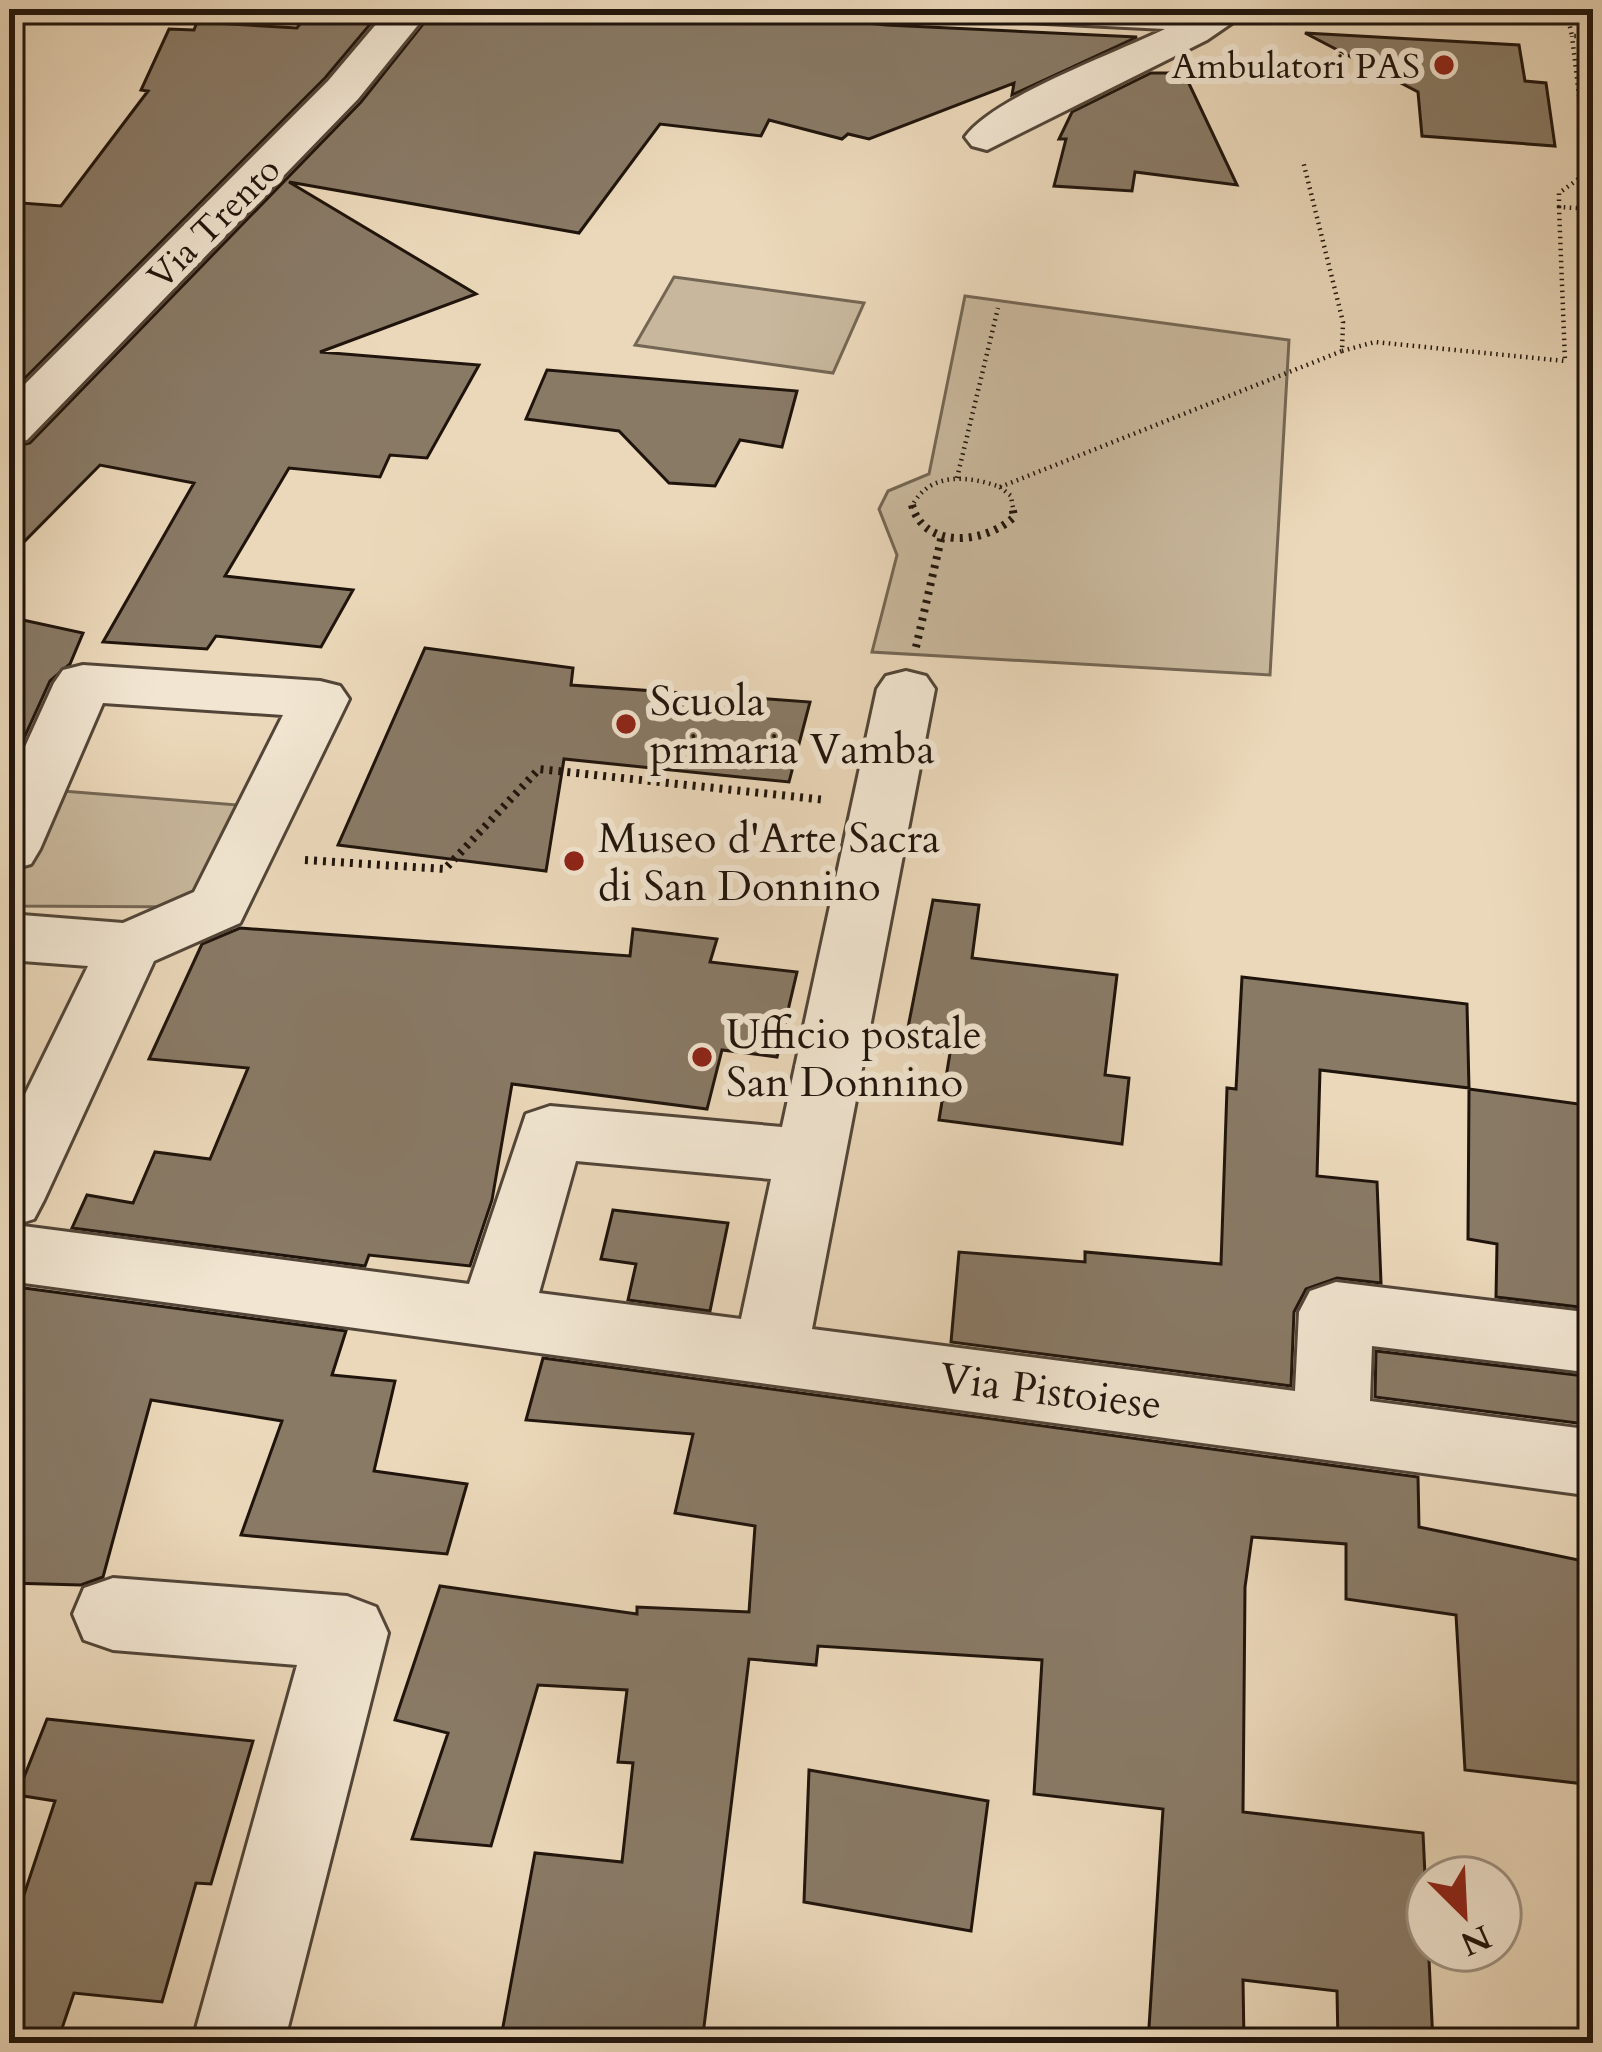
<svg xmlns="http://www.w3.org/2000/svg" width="1602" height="2052" font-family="Cardo,serif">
<rect width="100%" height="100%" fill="#ebd8ba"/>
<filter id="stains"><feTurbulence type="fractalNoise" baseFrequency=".00167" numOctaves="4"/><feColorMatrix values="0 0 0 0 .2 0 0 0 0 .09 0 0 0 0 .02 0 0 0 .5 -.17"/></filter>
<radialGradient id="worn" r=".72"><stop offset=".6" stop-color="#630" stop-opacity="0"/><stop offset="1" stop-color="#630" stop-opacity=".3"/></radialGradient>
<path fill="#c8b79c" stroke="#746654" stroke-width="3" d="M674,277L864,303L833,373L635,345Z
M965,296L1289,340L1270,675L872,652L897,555L879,509L888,491L929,474Z
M50,790L238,805L196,907L9,906V882Z"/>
<path fill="#897a66" stroke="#1f140c" stroke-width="3" d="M311,9H383L325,78L9,394V202L61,206L148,91L141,90L169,29L194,30L197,22L297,28Z
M435,9L618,20L625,9H807L804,16L886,25L1137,37L1012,95L1014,83L869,139L848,134L842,139L769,120L761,136L660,124L579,233L289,182L476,294L320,352L479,365L427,458L390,455L380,477L289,468L225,576L353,590L321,647L216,636L207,649L103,642L194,483L100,465L9,557V448L30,443L361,102Z
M1305,33L1519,45L1525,81L1546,83L1555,146L1422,136L1418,92Z
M1151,73H1184L1237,185L1135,172L1132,191L1054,186L1066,139H1059L1072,112Z
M547,370L797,391L782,447L740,440L715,486L669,483L619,431L526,419Z
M9,617L83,633L70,664L50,681L9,771Z
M425,648L573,668L571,685L810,702L789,782L564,759L546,871L338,845Z
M933,900L979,905L972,958L1117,975L1105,1075L1129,1078L1122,1144L939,1120L950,1053L904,1048Z
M240,928L630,956L633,929L717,939L710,962L797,972L777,1057L722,1050L707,1109L512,1084L492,1200L470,1266L369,1255L365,1266L72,1228L87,1195L133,1203L155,1152L210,1159L248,1068L149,1059L202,944Z
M1242,977L1467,1004L1469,1088L1320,1070L1317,1176L1377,1182L1381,1283L1337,1278L1306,1289L1294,1312L1291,1386L951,1342L959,1252L1085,1262V1252L1221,1264L1227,1088L1236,1089Z
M1469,1089L1593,1106V1226L1584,1224L1587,1308L1496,1297L1497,1244L1468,1239Z
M613,1210L728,1223L710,1311L628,1300L636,1264L601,1259Z
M9,1286L346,1331L332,1375L395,1381L374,1471L467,1484L447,1554L241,1535L282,1421L151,1400L103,1577L81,1585L9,1583Z
M1376,1351L1593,1377V1425L1375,1397Z
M543,1358L1418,1477L1419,1527L1593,1563V1785L1465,1770L1456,1615L1346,1599V1544L1252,1537L1245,1587L1243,1812L1423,1833L1433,2043H1338L1337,1991L1243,1980L1244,2043H1148L1163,1809L1034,1794L1042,1660L818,1646L816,1665L749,1659L702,2043H500L535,1853L622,1862L633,1763L618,1762L627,1690L538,1685L491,1846L412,1839L448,1733L395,1720L440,1586L637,1614V1607L749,1612L755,1526L675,1513L693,1434L526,1420Z
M47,1719L253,1741L211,1884L196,1883L162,2002L74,1993L57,2043H9V1940L55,1801L17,1795Z
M809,1770L988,1801L971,1931L804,1902Z"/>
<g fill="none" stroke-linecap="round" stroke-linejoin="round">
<defs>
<path id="minor" d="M389,9H431L358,99L27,440L9,444V400L328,81Z
M984,9H1237L1242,16L1207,40L987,150L972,146L965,137C993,97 1118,52 1165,29L1004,21L990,18Z
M83,665L320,681L340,686L349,699L240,923L154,961L44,1200L34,1219L15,1225L469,1284L526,1114L550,1106L782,1127L877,689L886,676L906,671L926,676L935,689L812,1329L1295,1391L1299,1312L1310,1291L1336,1282L1593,1313V1373L1372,1346L1370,1401L1593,1430V1496L9,1281V1127L88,966L9,960V914L123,923L194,892L283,715L103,703L40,849L31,864L9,870V782L54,683L63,670ZM576,1161L771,1179L741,1319L539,1293Z
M113,1578L347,1596L376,1607L388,1633L284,2043H192L297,1665L113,1650L84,1640L73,1614L84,1588Z"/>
</defs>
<use href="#minor" stroke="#524538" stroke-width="6"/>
<path stroke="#1f140c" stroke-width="4.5" stroke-dasharray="1.5 4.5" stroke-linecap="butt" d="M1566,9L1572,36H1593
M1559,207V193L1588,172L1572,36
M1342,351L1375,342L1565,361L1559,207L1593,209
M957,478L998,308
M1000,487L1011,496L1013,508
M1000,487L1342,351L1343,322L1303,161
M911,508C928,472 967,475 1000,487"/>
<path stroke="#1f140c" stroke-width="8" stroke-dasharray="3 6" stroke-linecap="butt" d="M912,505C924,550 985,544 1014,517L1012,505
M916,647L942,535
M305,860L445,869L539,769L826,800"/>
<use href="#minor" fill="#f2e6d2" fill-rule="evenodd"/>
</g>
<g fill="#8f2418" stroke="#f2e6d2" stroke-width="4.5">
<circle cx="1444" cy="65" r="12"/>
<circle cx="626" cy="724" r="12"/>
<circle cx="574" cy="861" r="12"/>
<circle cx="702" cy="1057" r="12"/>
</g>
<g text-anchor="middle" stroke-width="12" stroke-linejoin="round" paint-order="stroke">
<g font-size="36" fill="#1f140c" stroke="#f2e6d2" text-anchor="end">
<text x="1420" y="78">Ambulatori PAS</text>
</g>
<g font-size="36" fill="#1f140c" stroke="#f2e6d2">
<text transform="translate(213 222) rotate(-45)" y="13">Via Trento</text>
</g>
<g font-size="42" fill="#1f140c" stroke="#f2e6d2" text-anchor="start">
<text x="650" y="715">Scuola<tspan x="650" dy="48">primaria Vamba</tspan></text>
<text x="598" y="852">Museo d'Arte Sacra<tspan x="598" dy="48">di San Donnino</tspan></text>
<text x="726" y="1048">Ufficio postale<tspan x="726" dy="48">San Donnino</tspan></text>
</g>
<g font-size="42" fill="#1f140c" stroke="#f2e6d2">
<text transform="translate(1051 1390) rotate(7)" y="15">Via Pistoiese</text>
</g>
</g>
<rect width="1602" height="2052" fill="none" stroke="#ebd8ba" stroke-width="48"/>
<rect x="12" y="12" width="1578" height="2028" fill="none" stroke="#1f140c" stroke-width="6"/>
<rect x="24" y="24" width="1554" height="2004" fill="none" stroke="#1f140c" stroke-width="3"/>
<g transform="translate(1464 1914) rotate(156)"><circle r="57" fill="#f2e6d2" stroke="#9e9283" stroke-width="3"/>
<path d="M0-9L21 45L0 30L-21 45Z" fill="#8f2418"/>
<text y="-18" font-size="33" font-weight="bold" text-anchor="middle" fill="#1f140c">N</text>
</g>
<rect width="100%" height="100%" filter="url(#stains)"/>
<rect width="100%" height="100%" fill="url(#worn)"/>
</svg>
